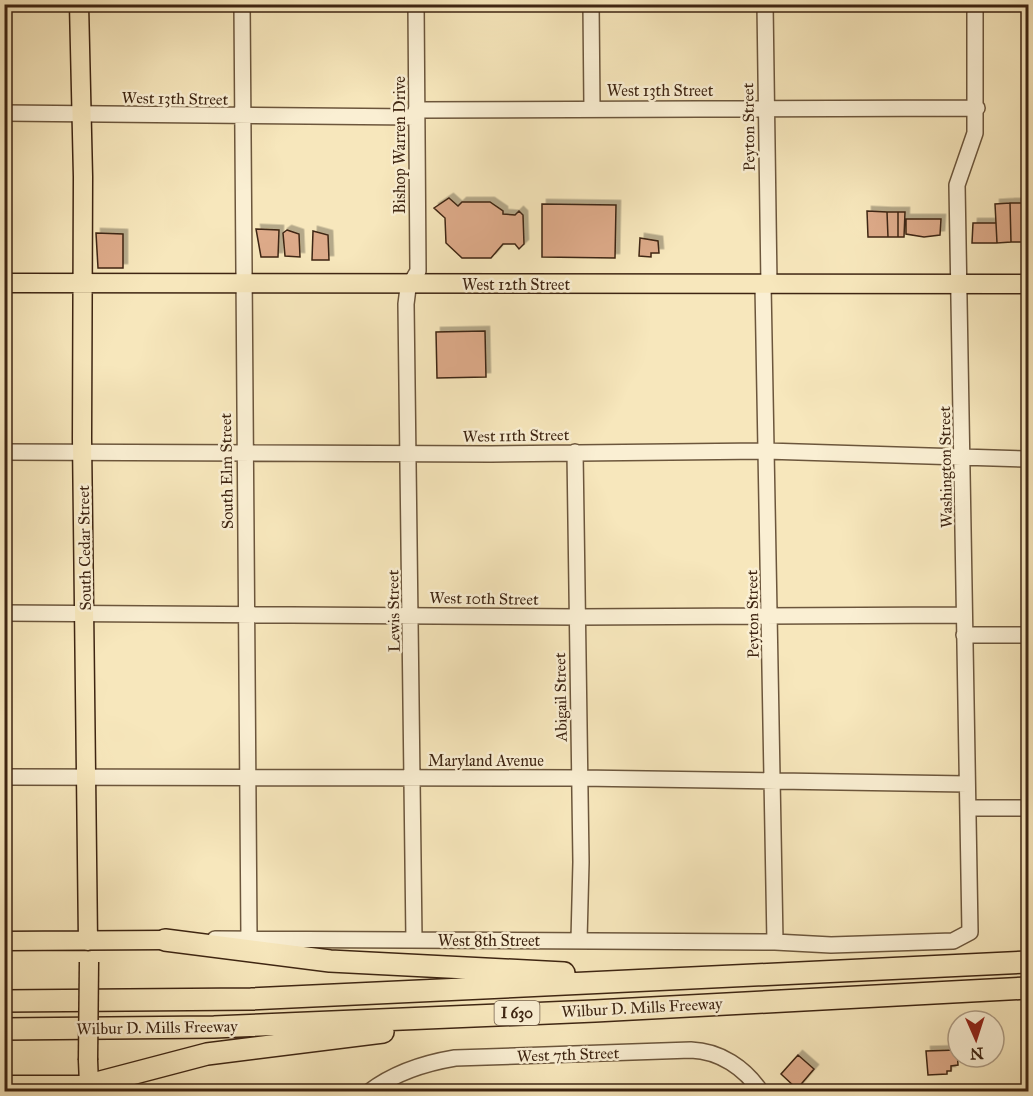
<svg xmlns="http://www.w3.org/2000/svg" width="1033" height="1096" font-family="'IM FELL Great Primer',serif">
<defs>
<filter id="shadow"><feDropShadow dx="4.5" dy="-4.5" stdDeviation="0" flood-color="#0004"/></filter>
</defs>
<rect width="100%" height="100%" fill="#f7e7bc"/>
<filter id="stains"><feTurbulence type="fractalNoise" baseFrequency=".00333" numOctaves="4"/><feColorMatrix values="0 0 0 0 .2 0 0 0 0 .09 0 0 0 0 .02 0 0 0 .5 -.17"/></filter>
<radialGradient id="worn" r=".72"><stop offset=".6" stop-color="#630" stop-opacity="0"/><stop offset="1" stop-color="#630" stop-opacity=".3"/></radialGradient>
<path fill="#ddaa89" stroke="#3e2512" stroke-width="1.5" filter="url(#shadow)" d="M449,198L458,206L462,202H490L503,211V214L515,215L519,211L523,215L524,244L519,249L515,244H503L491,258H462L446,243L445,218L434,208Z
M1010,203L1011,242L997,243L995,204Z
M1010,203H1023V242H1011Z
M542,204L616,205L615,258L542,257Z
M867,211L887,212L888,237H868Z
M887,212H898V237H888Z
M898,212H905L904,237H898Z
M906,219H941L940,235L924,237L906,234Z
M973,223H996L997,243H972Z
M256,229L279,230L278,257H261Z
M287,230L299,234L300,257L285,256L283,233Z
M313,231L328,235L329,260H312Z
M96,233L123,234V268H98Z
M640,238L658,241L659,253H651V257L639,256Z
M485,331L486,377L437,378L436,332Z
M957,1050L958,1065L951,1066V1071H947V1074L928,1075L926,1051Z
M798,1055L814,1069L797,1089L781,1074Z"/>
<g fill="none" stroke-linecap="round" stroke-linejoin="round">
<defs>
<path id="minor" d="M242,4L249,938
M591,4L592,108
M765,4L769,285
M416,110L977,108
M4,113L416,117
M763,285L775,942
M4,452L491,454L766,451L1028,459
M575,452L581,862L579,940
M4,613L577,617L964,615
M964,635H1028
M4,777L580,778L967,784
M969,808H1028
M215,939L775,942L831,945L953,941L970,932L957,185L975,133V4
M414,940L406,304L408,288L418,271L416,4
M369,1092C394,1073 425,1063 455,1058L691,1050C720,1051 745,1068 761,1092"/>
<path id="major" d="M79,4L83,177L82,439L88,941
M4,283L1028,284
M4,941L165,940
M4,1085H89L88,1060"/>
<path id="highway" d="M165,940L330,961L564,973
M4,1001L251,999L1028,962
M4,1029L214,1027L595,1011L1028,988
M89,1085L207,1054L383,1032"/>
</defs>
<use href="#minor" stroke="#6c563c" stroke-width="18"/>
<use href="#major" stroke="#3e2512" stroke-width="21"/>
<use href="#highway" stroke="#3e2512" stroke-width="24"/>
<use href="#minor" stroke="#faefd3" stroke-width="15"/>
<use href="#major" stroke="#f7e7bc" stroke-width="18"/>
<use href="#highway" stroke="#f7e7bc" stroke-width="21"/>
<defs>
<path id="major-bridge" d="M88,1060L89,962"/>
</defs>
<use href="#major-bridge" stroke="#3e2512" stroke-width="21" stroke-linecap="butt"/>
<use href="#major-bridge" stroke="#f7e7bc" stroke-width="18"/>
</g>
<g text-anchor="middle" stroke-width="5" stroke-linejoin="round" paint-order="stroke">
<rect fill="#faefd3" stroke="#76624c" stroke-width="1.5" x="494.5" y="1001" width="45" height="24" rx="4.5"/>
<g font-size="15" font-weight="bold" fill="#3e2512">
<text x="517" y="1018">I 630</text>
</g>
<g font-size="16" fill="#3e2512" stroke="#faefd3">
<text x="660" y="96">West 13th Street</text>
<text transform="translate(175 98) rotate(1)" y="6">West 13th Street</text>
<text transform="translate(748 127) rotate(-91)" y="6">Peyton Street</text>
<text transform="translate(399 145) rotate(-90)" y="6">Bishop Warren Drive</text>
<text x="516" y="290">West 12th Street</text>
<text transform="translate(516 435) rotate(-1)" y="6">West 11th Street</text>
<text transform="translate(945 467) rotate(-91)" y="6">Washington Street</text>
<text transform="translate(226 471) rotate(-91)" y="6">South Elm Street</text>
<text transform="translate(84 548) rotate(-91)" y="6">South Cedar Street</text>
<text transform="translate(484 598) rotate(1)" y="6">West 10th Street</text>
<text transform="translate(393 611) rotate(-91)" y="6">Lewis Street</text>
<text transform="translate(752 614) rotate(-91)" y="6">Peyton Street</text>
<text transform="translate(560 697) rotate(-91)" y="6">Abigail Street</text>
<text x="486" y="766">Maryland Avenue</text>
<text x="489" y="946">West 8th Street</text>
<text transform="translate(642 1007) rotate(-3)" y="6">Wilbur D. Mills Freeway</text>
<text transform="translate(157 1027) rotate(-1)" y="6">Wilbur D. Mills Freeway</text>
<text transform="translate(568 1054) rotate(-2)" y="6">West 7th Street</text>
</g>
</g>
<rect width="1033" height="1096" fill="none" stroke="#f7e7bc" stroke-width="24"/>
<rect x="6" y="6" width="1021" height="1084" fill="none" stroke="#3e2512" stroke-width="3"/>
<rect x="12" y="12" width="1009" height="1072" fill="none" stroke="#3e2512" stroke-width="1.5"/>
<g transform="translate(976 1039) rotate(177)"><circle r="28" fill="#faefd3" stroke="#af9e86" stroke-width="1.5"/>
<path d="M0-4.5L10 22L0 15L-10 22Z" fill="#8f2418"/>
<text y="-9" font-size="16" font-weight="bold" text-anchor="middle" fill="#3e2512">N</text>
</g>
<rect width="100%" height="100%" filter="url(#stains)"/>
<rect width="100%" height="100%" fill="url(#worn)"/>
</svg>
